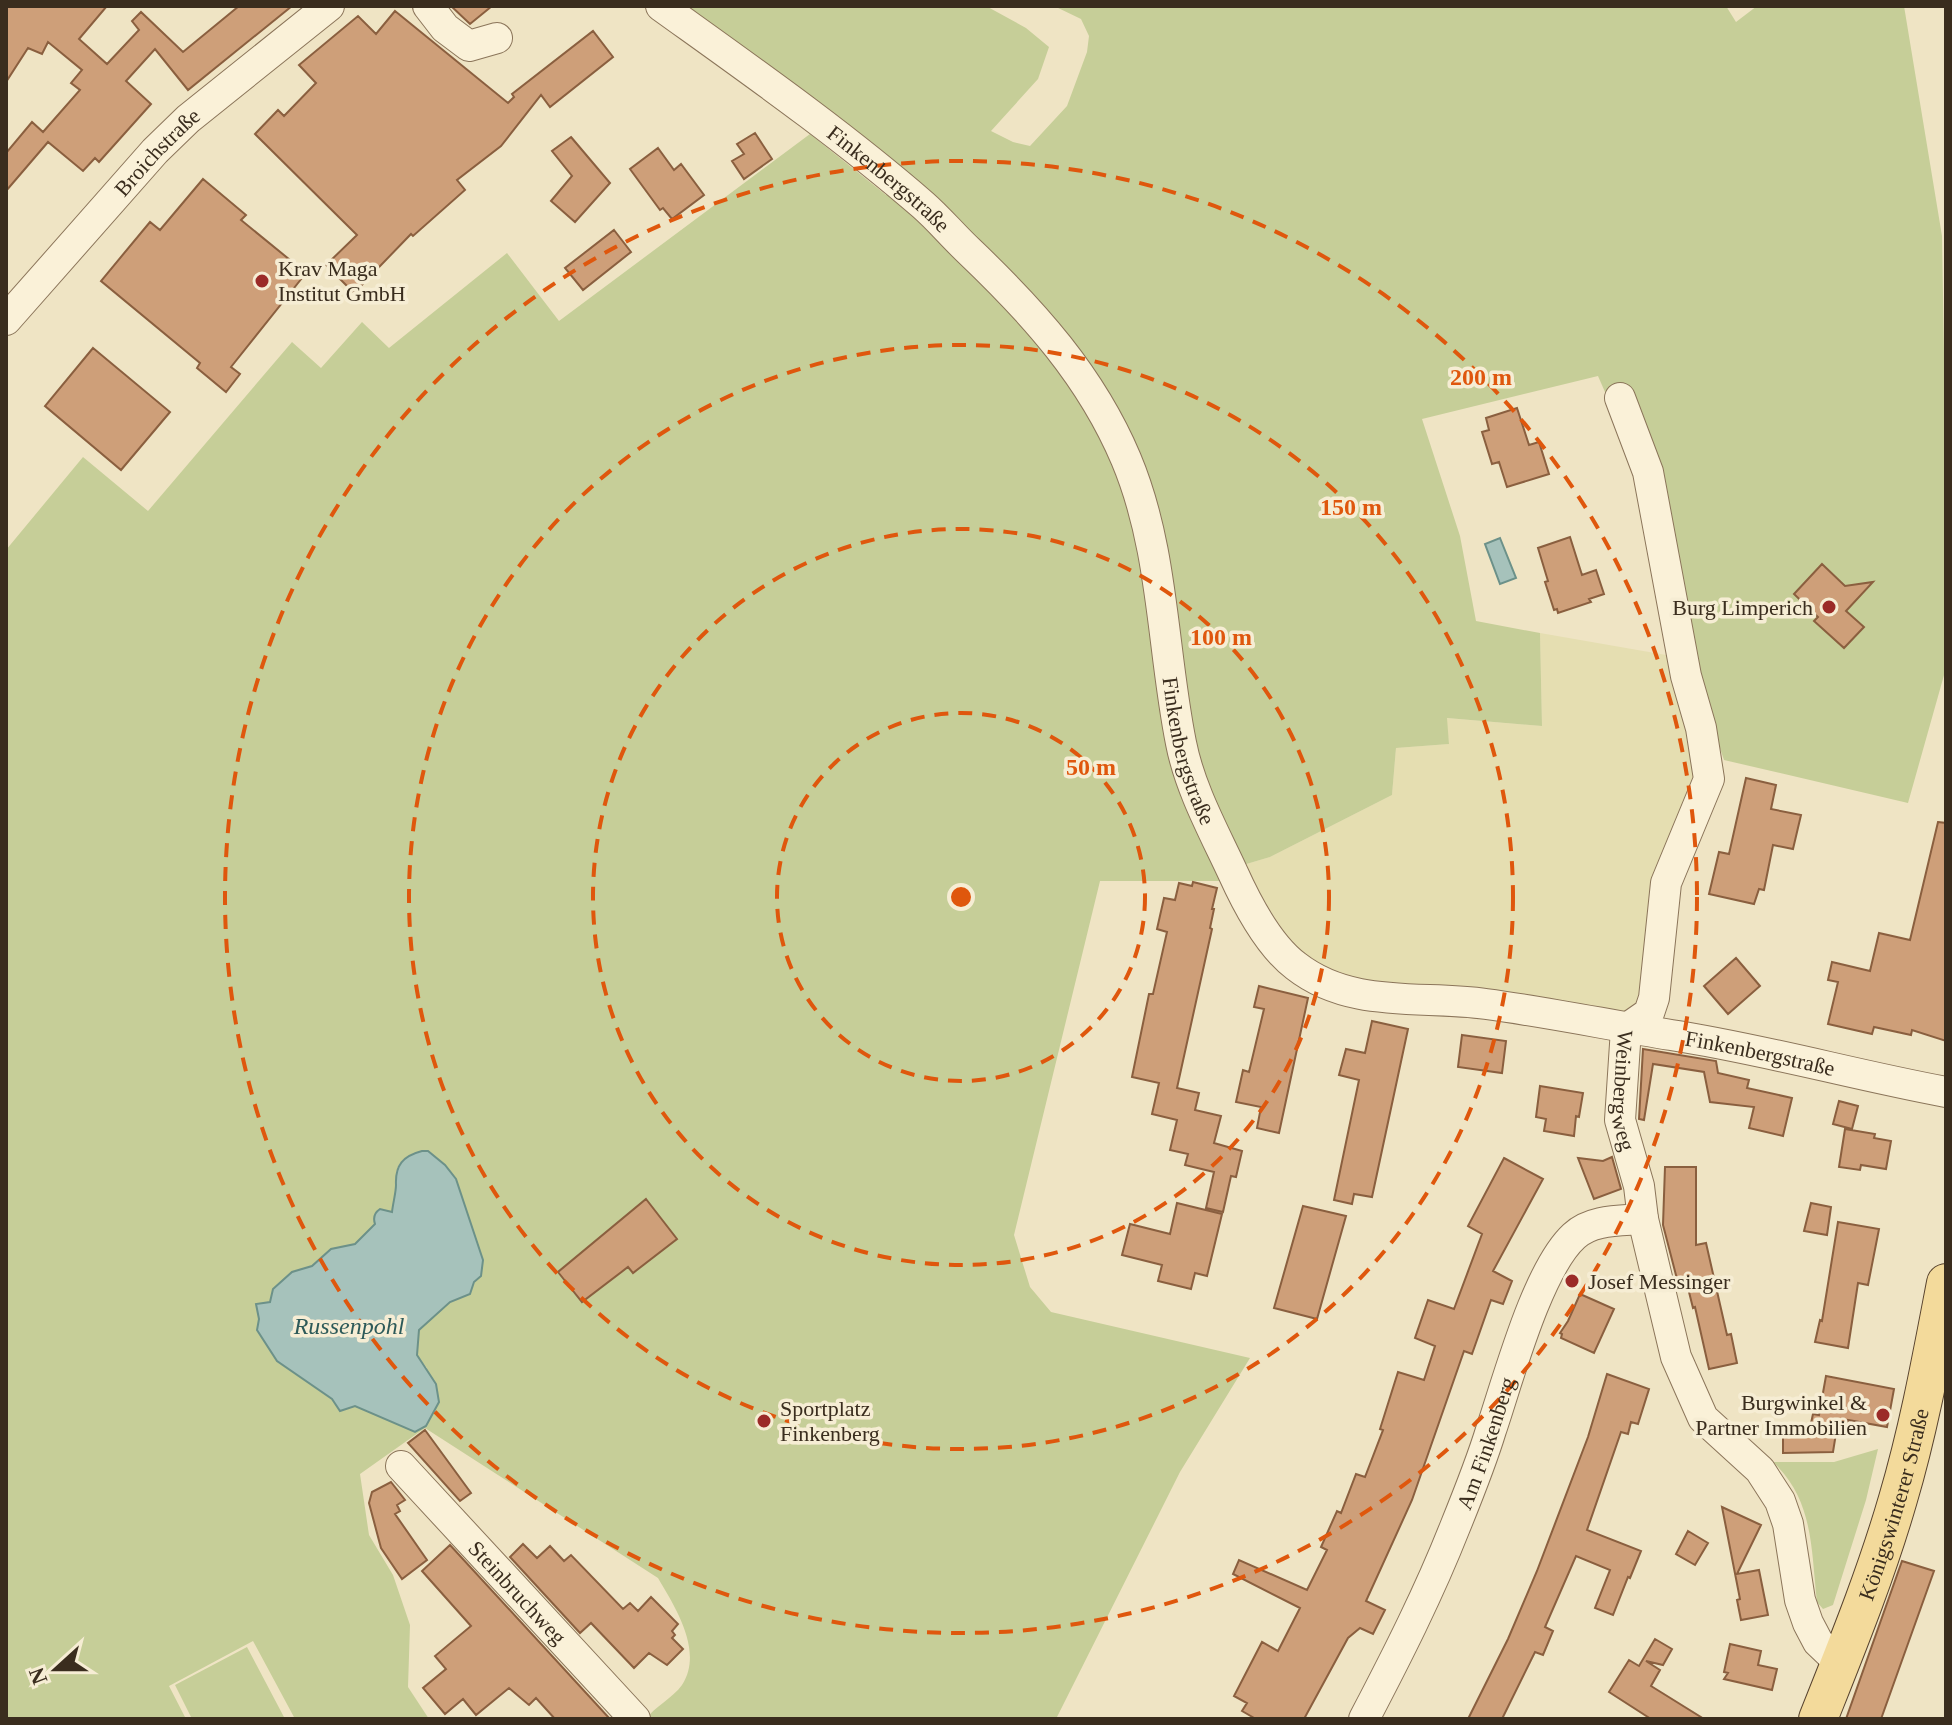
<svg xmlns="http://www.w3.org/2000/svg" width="1952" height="1725" font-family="Georgia,serif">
<rect width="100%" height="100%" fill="#efe4c4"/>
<path fill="#e5deb1" d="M1540,633L1672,656L1699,785L1647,992L1632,1014L1387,986L1337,975L1306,958L1286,937L1243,865L1270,857L1392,795L1396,748L1449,744L1446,718L1542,726Z"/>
<path fill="#c6ce98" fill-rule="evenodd" d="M682,6H986L1026,28L1049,47L1038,79L991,131L1013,142L1030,146L1067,106L1087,52L1089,36L1081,19L1054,6H1726L1736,22L1757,6H1904L1942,236L1946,470V668L1908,803L1724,760L1687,652L1651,444L1612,408L1598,376L1422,419L1460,536L1476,621L1540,633L1542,726L1447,718L1449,744L1396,748L1392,795L1270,857L1243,865L1224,881H1100L1014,1235L1030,1287L1051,1312L1250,1358L1180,1472L1056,1719H646C654,1707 673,1698 682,1685C704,1651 675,1607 658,1578L425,1428L360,1474L369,1535L393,1575L410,1625L408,1687L429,1719H295L253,1641L169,1686L186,1719H6V550L83,457L148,511L292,342L321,368L362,322L389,348L507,253L559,321L810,134L886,195L903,178ZM428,1151L445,1165L456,1179L483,1260L470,1294L450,1302L419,1330L417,1355L427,1368L415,1432L355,1406L340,1410L332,1399L303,1379L257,1330L265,1303L270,1302L292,1272L312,1266L331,1249L355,1244L392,1212C393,1203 397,1193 396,1185C394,1161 405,1154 428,1151Z
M1878,1449L1866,1500L1833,1605L1823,1609L1817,1602C1811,1550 1814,1500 1773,1462H1834Z
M247,1647L285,1719H192L175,1685Z"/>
<path fill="#a6c2bb" stroke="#6c9189" stroke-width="2" d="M1500,538L1516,578L1500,584L1485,544Z
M422,1151H428L445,1165L456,1179L483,1260L481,1276L474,1282L470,1294L450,1302L419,1330L417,1355L436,1384L439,1402L426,1426L415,1432L355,1406L340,1411L332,1399L277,1361L257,1330L259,1319L256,1304L270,1302L273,1289L292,1272L312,1266L331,1249L355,1244L375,1224C373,1218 374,1213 380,1209L392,1212C393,1203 396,1192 396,1185C395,1165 403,1156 422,1151Z"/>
<path fill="#ce9f79" stroke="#8a5f3f" stroke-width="2" d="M6,6H107L79,39L107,64L139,30L132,21L141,12L183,52L239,6H292L188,90L155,49L126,81L151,104L99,162L95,158L83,171L48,142L6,191V153L32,122L43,132L80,90L71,83L82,70L48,42L42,54L28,48L6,82Z
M451,6H492L470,24Z
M395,11L508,103L514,97L512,94L593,31L613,57L550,107L541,95L501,146L457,180L465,190L413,236L411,234L354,293L326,265L357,235L255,134L278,110L284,116L316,83L299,65L358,16L376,34Z
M755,133L772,159L744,179L732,161L744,154L737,144Z
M571,137L610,183L575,222L551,201L572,176L552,151Z
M658,148L674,170L681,164L704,195L672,219L663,208L660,210L630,169Z
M203,179L246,215L241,220L306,273L231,367L240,374L226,392L197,368L200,363L101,281L150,222L160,230Z
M614,230L631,252L583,290L565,268Z
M93,348L170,412L121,470L45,406Z
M1517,408L1529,445L1539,442L1549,474L1507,487L1499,462L1492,464L1482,432L1489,430L1486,418Z
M1570,537L1582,575L1596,570L1604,594L1589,599L1591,602L1558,613L1557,609L1554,610L1545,582L1548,581L1538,548Z
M1822,564L1845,586L1873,582L1846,611L1864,627L1844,648L1814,621L1818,617L1794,594Z
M1746,778L1776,785L1771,809L1801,815L1793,849L1773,845L1764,890L1759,889L1754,904L1709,894L1719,852L1729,854Z
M1938,822L1946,823V1041L1912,1030L1911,1035L1874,1027L1872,1034L1828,1024L1838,982L1828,980L1832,962L1870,971L1879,933L1910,940Z
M1193,882L1217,888L1212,909H1214L1210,928L1212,929L1177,1088L1199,1093L1195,1110L1221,1116L1214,1143L1242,1151L1236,1177L1231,1176L1223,1212L1206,1208L1214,1172L1185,1165L1188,1154L1170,1150L1177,1120L1152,1114L1159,1083L1132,1077L1149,994H1153L1167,932L1157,929L1164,898L1175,900L1179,883L1192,886Z
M1736,958L1760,986L1728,1014L1704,986Z
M1259,986L1308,998L1279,1133L1257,1128L1261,1107L1236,1102L1243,1070L1249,1072L1264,1009L1254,1007Z
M1372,1021L1408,1029L1372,1197L1354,1194L1352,1204L1334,1200L1359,1080L1339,1075L1346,1049L1365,1053Z
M1462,1035L1506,1041L1502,1073L1458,1067Z
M1643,1049L1716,1061L1718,1073L1749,1080L1747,1088L1792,1098L1783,1136L1749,1128L1754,1107L1710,1102L1704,1072L1653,1064L1644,1120L1639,1119Z
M1540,1086L1583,1093L1579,1117L1576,1116L1574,1136L1544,1131L1546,1119L1536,1117Z
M1839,1101L1858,1106L1852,1129L1833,1124Z
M1845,1129L1875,1134L1874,1138L1891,1141L1886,1169L1861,1165L1860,1170L1839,1167Z
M1612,1157L1621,1189L1594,1199L1578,1158L1603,1161Z
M1504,1158L1543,1179L1493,1271L1512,1281L1503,1304L1491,1300L1472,1354L1464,1351L1412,1500L1366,1601L1385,1610L1373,1634L1360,1628L1348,1638L1304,1719H1256L1242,1711L1247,1703L1234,1696L1262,1642L1278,1651L1300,1608L1233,1574L1239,1560L1307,1590L1327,1550L1321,1547L1337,1511L1341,1513L1356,1474L1365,1477L1383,1430L1380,1429L1398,1372L1424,1380L1435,1346L1415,1338L1428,1300L1454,1309L1482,1234L1468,1226Z
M1665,1167H1696V1245L1706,1243L1727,1335L1731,1334L1737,1363L1709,1369L1695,1307L1693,1308L1687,1284L1677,1279L1663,1225Z
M646,1199L677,1239L633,1273L628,1267L582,1302L558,1272Z
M1177,1203L1222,1214L1207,1276L1195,1273L1191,1289L1158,1281L1162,1265L1122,1255L1130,1224L1170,1234Z
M1811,1203L1831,1207L1827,1235L1804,1231Z
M1303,1206L1346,1216L1317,1319L1274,1308Z
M1838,1222L1879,1229L1868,1285L1858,1283L1848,1348L1815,1342L1820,1320L1822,1321Z
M1580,1294L1614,1309L1594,1353L1561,1338L1562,1334L1560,1333L1568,1321Z
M1607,1374L1649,1389L1638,1424L1631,1422L1628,1434L1621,1432L1587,1530L1641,1551L1630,1578L1628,1577L1613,1615L1595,1608L1610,1570L1576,1556L1545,1627L1553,1631L1543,1655L1535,1652L1502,1719H1468L1508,1639L1537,1571L1588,1437Z
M1826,1376L1894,1389L1887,1427L1848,1420L1846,1428L1837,1427L1833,1452L1783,1453V1429L1810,1428L1813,1414L1819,1415Z
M425,1430L471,1493L460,1501L408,1443Z
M391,1482L405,1500L397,1505L400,1511L395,1514L427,1560L402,1579L381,1548L369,1503L372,1492Z
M1722,1507L1761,1525L1737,1574L1759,1570L1768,1615L1741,1620L1737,1600L1740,1599Z
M1688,1531L1708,1543L1695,1565L1676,1554Z
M523,1544L537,1558L550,1546L564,1561L571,1555L623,1609L630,1603L638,1611L651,1597L678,1624L672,1631L675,1635L672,1638L683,1649L667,1665L649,1653L634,1668L591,1623L580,1633L510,1557Z
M450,1545L610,1719H555L536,1698L529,1705L509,1688L476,1715L463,1699L445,1714L423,1688L446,1669L435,1656L471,1626L422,1571Z
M1902,1561L1934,1571L1881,1719H1846Z
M1655,1639L1672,1649L1663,1665L1646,1661L1660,1670L1651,1686L1704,1719H1651L1609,1692L1629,1660L1639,1666Z
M1730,1644L1761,1651L1758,1665L1777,1669L1772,1690L1724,1679L1728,1673L1724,1672Z"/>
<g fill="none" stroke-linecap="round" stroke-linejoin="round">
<defs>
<g id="minor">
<path d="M428,6L445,28L469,46L497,38"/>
<path id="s1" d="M661,6C750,70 840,133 923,205C939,219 953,236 969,251C1033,312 1091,376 1126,459C1164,549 1162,649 1181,743C1190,789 1214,832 1233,873C1247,904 1268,945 1296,966C1351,1009 1421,995 1486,1004C1547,1012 1609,1025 1671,1035C1763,1049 1854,1075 1946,1092"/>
<path id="s2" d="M6,320L155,151L188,119L329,6"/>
<path d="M1620,398L1648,472L1686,676L1701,728L1709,779L1666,883L1654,998L1649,1013L1626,1029"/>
<path id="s3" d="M1626,1029L1620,1120L1639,1186L1643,1219L1676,1357L1703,1418L1760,1470L1780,1501L1788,1524L1800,1600L1808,1623L1818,1642L1840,1663"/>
<path id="s4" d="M401,1466L635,1719"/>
<path id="s5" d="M1364,1719C1397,1656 1429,1593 1455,1527C1468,1495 1481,1463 1491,1430C1508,1380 1537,1270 1574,1236C1592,1219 1621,1221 1643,1219"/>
</g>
<g id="major">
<path id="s6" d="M1818,1719C1847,1646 1876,1575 1898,1499C1919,1428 1932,1356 1946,1283"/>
</g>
</defs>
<use href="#minor" stroke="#8b755a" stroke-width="32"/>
<use href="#major" stroke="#58432e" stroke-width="40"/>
<use href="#minor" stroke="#faf1d8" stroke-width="30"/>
<use href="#major" stroke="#f3da9b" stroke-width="38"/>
</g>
<g fill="none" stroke="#df570d" stroke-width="4" stroke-dasharray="14 10">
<circle cx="961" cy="897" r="184"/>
<circle cx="961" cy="897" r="368"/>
<circle cx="961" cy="897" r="552"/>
<circle cx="961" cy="897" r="736"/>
</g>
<g fill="#9b2b28" stroke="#f6edd4" stroke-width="3">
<circle cx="262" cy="281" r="8"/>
<circle cx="1829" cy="607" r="8"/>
<circle cx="1572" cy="1281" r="8"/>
<circle cx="1883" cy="1415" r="8"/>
<circle cx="764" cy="1421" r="8"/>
</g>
<g text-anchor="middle" stroke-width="7" stroke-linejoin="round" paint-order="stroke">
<g font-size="22" fill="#3a2d1e" stroke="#f6edd4">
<text dy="8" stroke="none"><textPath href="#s2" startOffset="226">Broichstraße</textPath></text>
<text dy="8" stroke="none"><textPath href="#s1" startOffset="286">Finkenbergstraße</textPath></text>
<text dy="8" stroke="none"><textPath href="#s1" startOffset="956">Finkenbergstraße</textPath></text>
<text dy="8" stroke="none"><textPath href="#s1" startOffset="1676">Finkenbergstraße</textPath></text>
<text dy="8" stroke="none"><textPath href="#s3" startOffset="62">Weinbergweg</textPath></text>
<text dy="8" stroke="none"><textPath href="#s5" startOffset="302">Am Finkenberg</textPath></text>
<text dy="8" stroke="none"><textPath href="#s6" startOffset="228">Königswinterer Straße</textPath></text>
<text dy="8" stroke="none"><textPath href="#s4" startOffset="172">Steinbruchweg</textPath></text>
</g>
<g font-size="22" fill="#3a2d1e" stroke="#f6edd4" text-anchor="start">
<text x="278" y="276">Krav Maga<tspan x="278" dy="25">Institut GmbH</tspan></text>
<text x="1813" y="615" text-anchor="end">Burg Limperich</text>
<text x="1588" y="1289">Josef Messinger</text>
<text x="1867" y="1410" text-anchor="end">Burgwinkel &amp;<tspan x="1867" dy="25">Partner Immobilien</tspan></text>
<text x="780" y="1416">Sportplatz<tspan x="780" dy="25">Finkenberg</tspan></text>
</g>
<g font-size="24" font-style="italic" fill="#2d5a59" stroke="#f6edd4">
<text x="349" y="1334">Russenpohl</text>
</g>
</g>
<circle cx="961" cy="897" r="12" fill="#df570d" stroke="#f6edd4" stroke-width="4"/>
<g font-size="24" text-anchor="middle" font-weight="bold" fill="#df570d" stroke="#f6edd4" stroke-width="7" stroke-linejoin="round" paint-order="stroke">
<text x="1481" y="385">200 m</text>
<text x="1351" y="515">150 m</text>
<text x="1221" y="645">100 m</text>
<text x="1091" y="775">50 m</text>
</g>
<rect width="1952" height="1725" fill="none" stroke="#3a2d1e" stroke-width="16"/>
<g transform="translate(56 1669) rotate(249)" stroke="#f6edd4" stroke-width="6" paint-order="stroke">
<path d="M0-6L14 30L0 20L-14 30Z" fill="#3a2d1e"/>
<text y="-12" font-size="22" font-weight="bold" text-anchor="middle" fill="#3a2d1e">N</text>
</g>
</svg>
